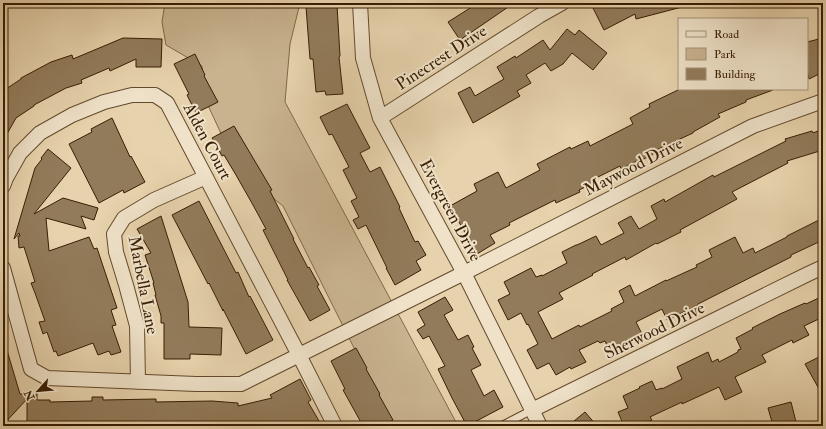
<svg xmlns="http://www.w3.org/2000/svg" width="826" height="429" font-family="'IM FELL Double Pica',serif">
<rect width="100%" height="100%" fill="#e6d2ac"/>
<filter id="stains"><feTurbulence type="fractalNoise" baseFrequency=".005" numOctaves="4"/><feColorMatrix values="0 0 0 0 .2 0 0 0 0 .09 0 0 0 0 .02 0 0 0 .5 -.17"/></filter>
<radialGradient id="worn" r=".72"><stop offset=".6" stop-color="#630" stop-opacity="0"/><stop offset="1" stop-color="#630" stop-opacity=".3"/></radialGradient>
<path fill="#c8b38f" stroke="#806848" d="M165,3H300L290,44L285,102L458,426H393L283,206L238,170L205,99L202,66L166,45L162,22Z"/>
<path fill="#927b5a" stroke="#381d02" d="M478,3H514L460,40L448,22Z
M598,3H682V7L636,19L635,14L604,30L592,6Z
M337,5L340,56L339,57L343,94L326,95L325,91L316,92L313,59H310L306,7Z
M567,29L575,35L579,30L607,53L593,70L572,53L563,64L551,71L545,63L526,75L531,83L517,91L520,96L473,123L458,93L470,87L475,96L504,79L497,67L515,56L516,58L543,40L550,50Z
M123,38L162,39L161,67H136V59L110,71L109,68L81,80L82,83L66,88L34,105V106L16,118L3,141V91L21,79V78L51,62L72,55L73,59Z
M823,38V72L809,79L807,70V42Z
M195,54L205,75L204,76L218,102L196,113L187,95L189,94L174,64Z
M680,89L773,90L746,100V102L718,114L720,117L693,132V133L654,151L655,153L642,160L641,159L621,169L620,166L594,179L596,182L579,190L580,192L556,203L555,200L509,223L510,225L490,235L495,243L477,254L450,206L477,191L474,184L498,172L506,188L540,170L537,164L570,147L571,149L588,141L590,146L633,124L630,118L650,107L649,104Z
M347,104L370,148L360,153L370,172L380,167L400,207L399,208L415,242L418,241L426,255L416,261L421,270L395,285L386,268H387L366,225L358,229L353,220L359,217L351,201L357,198L343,170L349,167L332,134L329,135L320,117Z
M112,118L130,157L131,156L145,182L124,193L123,190L99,203L69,144L92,132L91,129Z
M234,126L272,190L270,191L294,239H293L308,268L309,267L319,285L317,286L330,310L310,321L287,280H288L263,230L266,229L253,205L236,175L224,155L222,156L212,138Z
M823,129V150L787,161L788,163L732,192L737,199L680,230L681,232L657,244L656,243L626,260L625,257L592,274L593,275L559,293L563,299L538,312L552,339L579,325L580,327L612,311L611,309L624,302L619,291L630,285L635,296L666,280V281L697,267L696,265L712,257L709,250L735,237L743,253L753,248L755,253L787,237V236L823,218V240L791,255V257L698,304V305L667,320L662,309L636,322L642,334L609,350L605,341L600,343L598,341L579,350L586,362L571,369L570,367L556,375L549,363L537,369L527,350L538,344L528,324L527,325L521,313L508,320L498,300L510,294L504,282L531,268L536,277L542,275V276L567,263L562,252L576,245H577L596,236L601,245L624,233L618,223L631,216L639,229L657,219L651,206L664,199L665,202L713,175L714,177L786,141L785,139L812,131L813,133Z
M48,149L71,168L34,214L63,198L98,208L94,220L81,216L86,229L46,218L49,251L89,237L94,249L97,248L117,308L111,310L116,325L112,326L121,352L111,355L109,351L98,355L93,343L58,356L56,351L54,352L47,332L43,334L39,322L45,321L35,293L31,283L35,282L24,247L19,248L18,236H20L19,233L14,239L35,168L42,159L41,158Z
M199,201L236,273L238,272L249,297L250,296L273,340L246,354L223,309V311L209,283L208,284L172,215Z
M161,216L188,302L189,327L222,328L221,355L190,354V359H164V323H161V316L155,295H156L153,283H154L145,255L151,253L137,229Z
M823,296V317L804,326L809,335L793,343L792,340L762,355L766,362L735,377L742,392L725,400L719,387L682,404V402L650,417L652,420L640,426H624L618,412L628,408L623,396L640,388L639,387L652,381L656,390L662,388V389L682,379L677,367L708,352L712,362L718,359L719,362L738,352V350L741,349L736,338L753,329L752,328L780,314L805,303L806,304Z
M445,297L453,310L444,315L458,340L468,335L474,347L472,348L481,365L471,370L484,396L494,390L503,407L467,426L452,398L438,369L445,366L429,336L423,339L417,330L425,325L418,312Z
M3,347H6L20,394L37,393V400H50V402L92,401V397H103V400L156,399V402L212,401L238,403V406L272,398L270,395L300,379L311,400L308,402L322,426H27V399L3,425Z
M356,348L367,368L366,369L380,394L379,395L393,420L383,426H363L343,390L345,389L331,361Z
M823,355V396L805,364Z
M791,402L797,426H775L774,421L772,422L768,408Z
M585,412L597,426H568Z"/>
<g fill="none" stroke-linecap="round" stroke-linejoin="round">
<defs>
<path id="lane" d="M501,426L532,410"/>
<path id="street" d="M360,3L363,58L380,118L464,273L540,426
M380,118L539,16L562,3
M3,186L6,178L20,153L40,133L72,115L104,102L132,95H155L167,103L299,355L335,426
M3,268L31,369L47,378L196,384H241L464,273L753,126L823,101
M138,382L137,326L126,285L116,252L114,234L124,218L154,200L206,177
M532,410L808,274L823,267"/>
</defs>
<use href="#lane" stroke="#644a2c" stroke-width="9"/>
<use href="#street" stroke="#644a2c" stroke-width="16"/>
<use href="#lane" stroke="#efe2c9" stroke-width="7"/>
<use href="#street" stroke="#efe2c9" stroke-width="14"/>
</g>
<g text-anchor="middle" stroke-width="4" stroke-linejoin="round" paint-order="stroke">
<g font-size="17" fill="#381d02" stroke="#efe2c9">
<text transform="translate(441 57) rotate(-33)" y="6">Pinecrest Drive</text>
<text transform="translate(208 141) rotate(62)" y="6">Alden Court</text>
<text transform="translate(633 166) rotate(-27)" y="6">Maywood Drive</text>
<text transform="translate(451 210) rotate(62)" y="6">Evergreen Drive</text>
<text transform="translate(144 285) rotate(79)" y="6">Marbella Lane</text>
<text transform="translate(654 330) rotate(-26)" y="6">Sherwood Drive</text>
</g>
</g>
<rect width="826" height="429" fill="none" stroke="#e6d2ac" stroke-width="16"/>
<rect x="4" y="4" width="818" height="421" fill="none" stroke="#381d02" stroke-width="2"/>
<rect x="8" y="8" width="810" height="413" fill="none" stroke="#381d02"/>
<rect x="678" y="18" width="130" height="72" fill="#efe2c9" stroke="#a69379"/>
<rect x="686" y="31" width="20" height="6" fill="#efe2c9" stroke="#a69379"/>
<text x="714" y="38" font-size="12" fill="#381d02">Road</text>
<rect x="686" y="48" width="20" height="12" fill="#c8b38f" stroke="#a69379"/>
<text x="714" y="58" font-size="12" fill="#381d02">Park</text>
<rect x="686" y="68" width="20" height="12" fill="#927b5a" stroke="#a69379"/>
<text x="714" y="78" font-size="12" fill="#381d02">Building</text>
<g transform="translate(38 391) rotate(243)" stroke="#efe2c9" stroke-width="3" paint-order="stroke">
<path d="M0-3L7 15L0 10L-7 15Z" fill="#381d02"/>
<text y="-6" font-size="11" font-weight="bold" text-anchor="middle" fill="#381d02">N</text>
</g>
<rect width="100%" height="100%" filter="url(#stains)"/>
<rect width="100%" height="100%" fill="url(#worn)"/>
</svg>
